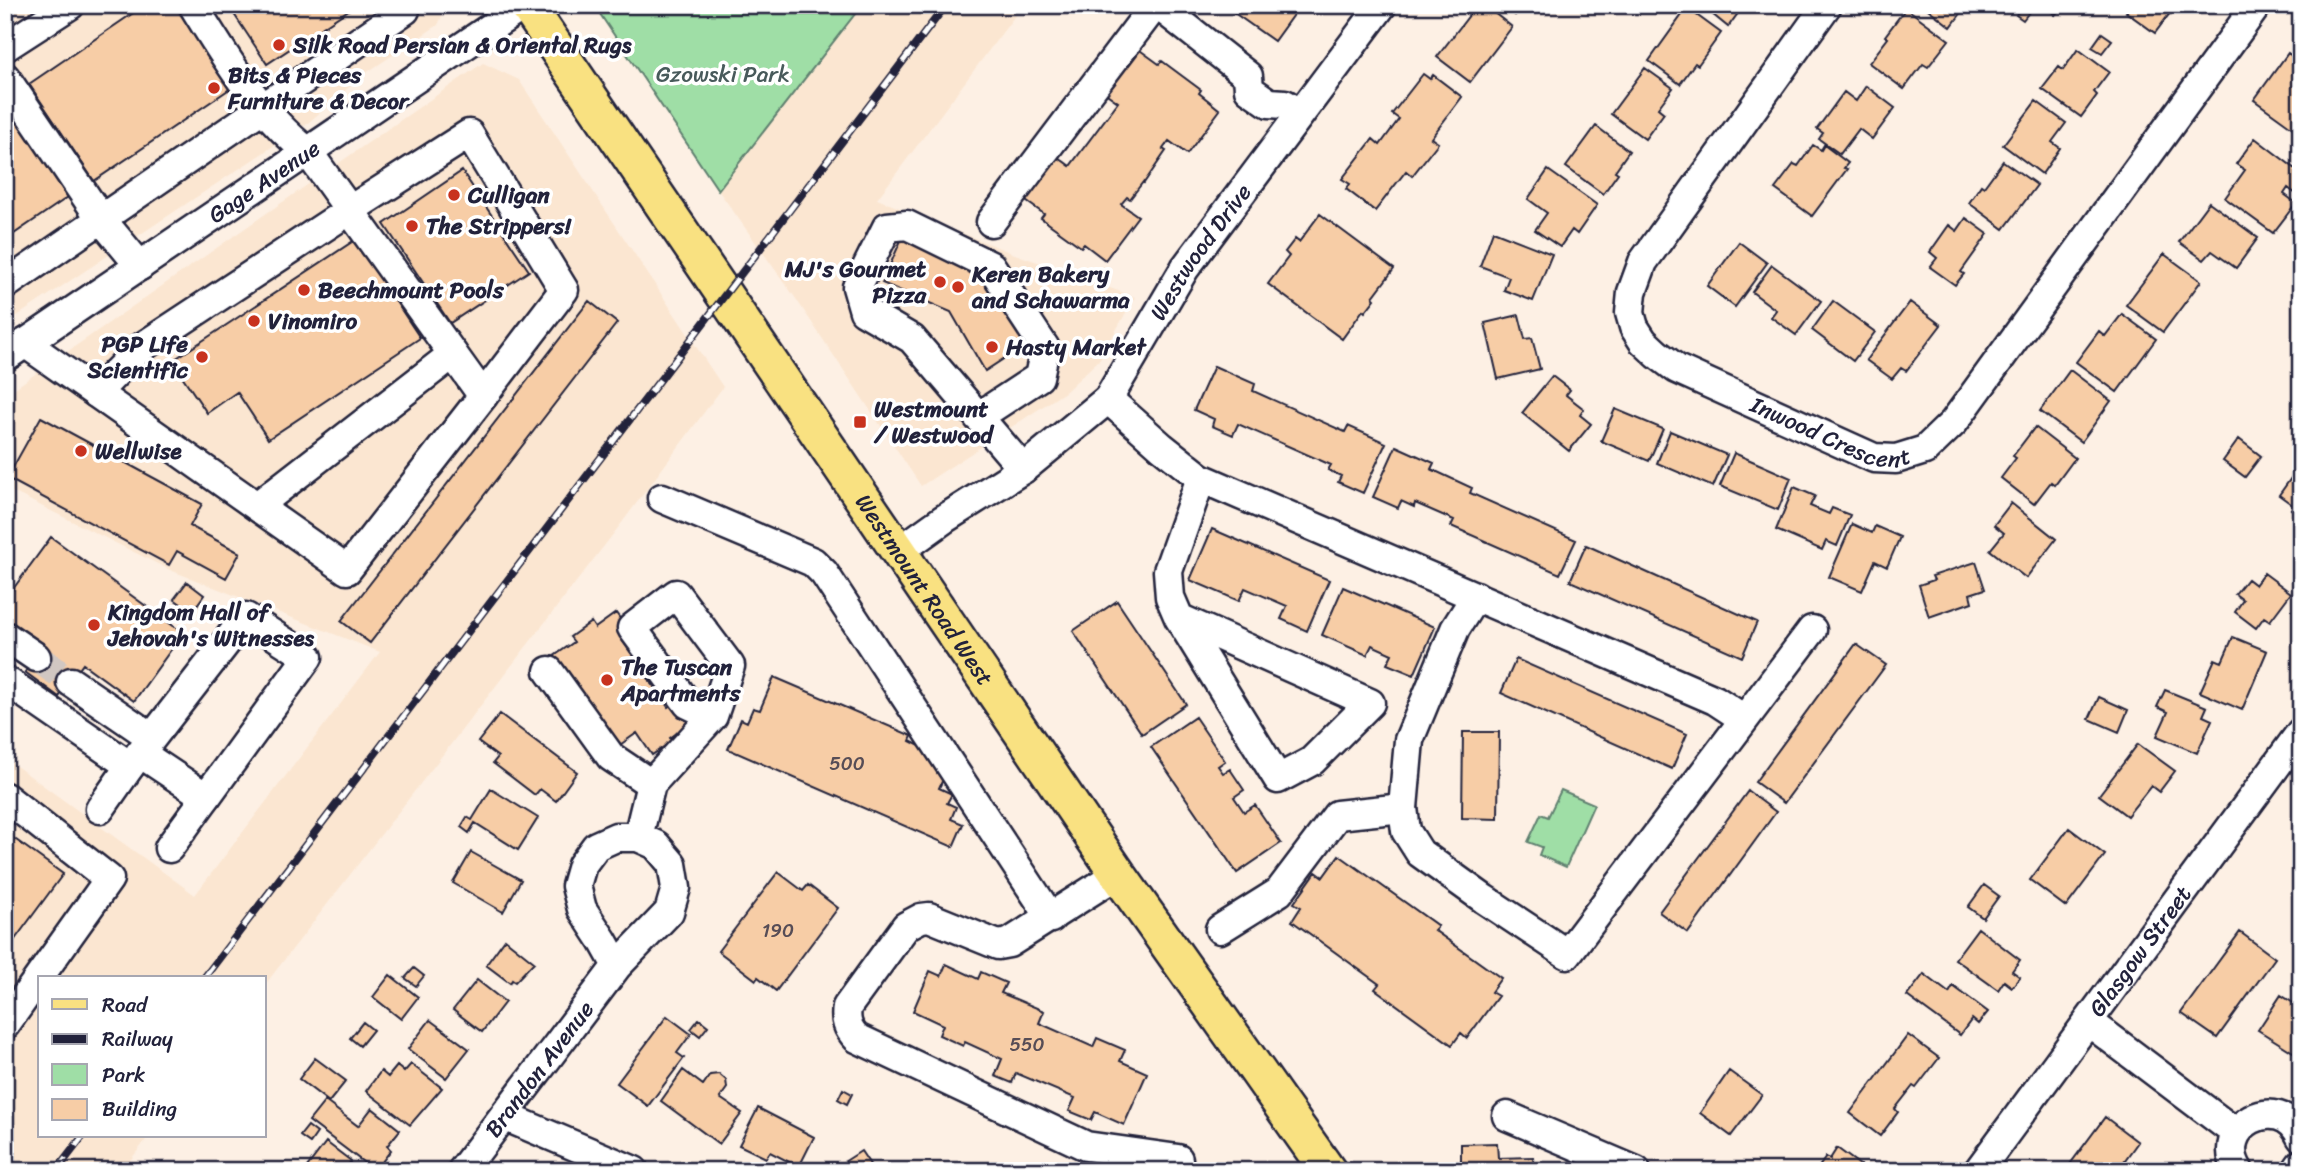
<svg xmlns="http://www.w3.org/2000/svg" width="2306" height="1176" font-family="Sriracha,sans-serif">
<rect width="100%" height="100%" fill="#fdf0e4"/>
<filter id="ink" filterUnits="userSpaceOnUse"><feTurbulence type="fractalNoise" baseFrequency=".0143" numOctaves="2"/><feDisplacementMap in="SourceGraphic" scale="14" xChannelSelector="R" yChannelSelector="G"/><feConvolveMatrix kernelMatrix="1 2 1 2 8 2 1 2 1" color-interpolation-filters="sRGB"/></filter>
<g filter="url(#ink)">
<path fill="#fbe6d1" d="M5,5H447L438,25L363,75L308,123L5,324Z
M862,5H1023L877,199L1012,253L1135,297L1099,360L1065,392L921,486L794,296L718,190Z
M483,63L519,80L723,387L621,524L264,986V978H40V1136H149L122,1171H5V758L195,895L380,652L170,570L5,488V395Z"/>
<path fill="#9fdea6" stroke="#608070" stroke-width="2" d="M594,5H862L718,190Z
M1561,790L1594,804L1566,867L1539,855L1542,847L1528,842L1541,814L1548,817Z"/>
<path fill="#f7cda6" stroke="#22223b" stroke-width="2" d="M145,5H180L234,86L94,181L29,84Z
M228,5H356L267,64Z
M1223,5H1300L1274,41Z
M1477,5H1484L1512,27L1470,82L1437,57Z
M1502,5H1523L1515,15Z
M1701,5H1744L1728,27Z
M1923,5H1967L1951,27Z
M2022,5L2033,7L2023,20L2016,15Z
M2044,5H2062L2063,6L2055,15Z
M2132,5H2176L2155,33L2126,12Z
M1687,8L1721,33L1698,65L1695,63L1680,84L1649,61Z
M1906,8L1949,40L1928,67L1923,64L1904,89L1869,63L1888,38L1885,36Z
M2102,33L2112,40L2102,53L2092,47Z
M1137,48L1159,64L1162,61L1201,90L1199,93L1220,110L1187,154L1169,141L1163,149L1166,151L1144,183L1143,182L1130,199L1127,197L1121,204L1138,216L1105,260L1084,244L1081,247L1041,218L1044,214L1023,199L1055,155L1070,166L1118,102L1104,92Z
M2078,49L2109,72L2094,92L2097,95L2081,117L2042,89L2059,67L2063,70Z
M2288,53L2301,63V134L2254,100Z
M1645,68L1673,88L1658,108L1664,113L1645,139L1611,114Z
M1423,74L1430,79L1433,75L1462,97L1431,138L1438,143L1412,176L1406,171L1375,211L1346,189L1350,184L1342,179L1373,139L1380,145L1399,119L1392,114Z
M1866,86L1895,108L1872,139L1859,129L1840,154L1819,139L1823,133L1817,129L1844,92L1856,101Z
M5,99L71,195L5,240Z
M2036,101L2066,123L2052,142L2060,148L2042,174L2003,145Z
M1596,126L1629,151L1615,171L1618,173L1603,194L1566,167Z
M2255,138L2301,173V188L2296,194L2288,188L2284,194L2296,203L2273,233L2225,198L2245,170L2236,164Z
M1813,145L1821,150L1824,145L1848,163L1844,168L1847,169L1812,216L1775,189L1794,164L1798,166Z
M2003,161L2037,185L2004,229L1969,203L1981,185L1984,187Z
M1548,170L1597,205L1577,234L1572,230L1560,247L1535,230L1547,213L1528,199Z
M462,171L529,271L450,323L384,224Z
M2209,202L2258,238L2236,268L2212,251L2204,260L2179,242Z
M1320,214L1394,269L1373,297L1375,299L1365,312L1363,310L1342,339L1268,284L1289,256L1285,252L1295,239L1299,242Z
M1966,218L1988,234L1961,272L1964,274L1955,285L1930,267L1937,258L1930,252L1949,225L1957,231Z
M1493,231L1552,254L1533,301L1504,290L1509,277L1480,266Z
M902,238L982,274L1026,344L985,371L951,312L882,283Z
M355,240L420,338L268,439L237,392L207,413L172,361Z
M1739,242L1767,263L1735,307L1707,286Z
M2164,254L2201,281L2163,332L2126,305Z
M1772,265L1821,301L1796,335L1771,317L1776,310L1752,292Z
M589,301L617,323L370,643L341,621Z
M1833,301L1875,332L1853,361L1812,330Z
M1910,302L1941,325L1906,371L1901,368L1892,379L1866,360Z
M2122,314L2156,339L2117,392L2076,362L2099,331L2105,336Z
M1519,315L1525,339L1532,338L1540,369L1498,379L1485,323Z
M1214,366L1255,384L1253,391L1345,432L1348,426L1386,443L1363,493L1338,482L1341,476L1328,470L1331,465L1238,424L1233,435L1212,426L1214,419L1194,410Z
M2070,370L2111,401L2081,442L2040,411Z
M1552,376L1570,390L1566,395L1584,409L1580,415L1591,424L1569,451L1522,413Z
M1615,409L1663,429L1649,461L1601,441Z
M41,417L202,504L190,526L240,553L226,578L177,551L169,565L7,478Z
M2035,427L2075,458L2055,485L2051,482L2034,504L2001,478L2016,458L2013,456Z
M1670,431L1727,455L1713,487L1657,463Z
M2239,439L2261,456L2245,477L2223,461Z
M1396,446L1434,463L1431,469L1472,488L1470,493L1576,540L1560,574L1451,526L1454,520L1415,503L1414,507L1401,501L1398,508L1373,497Z
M1734,453L1791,478L1778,510L1720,486Z
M2301,464V517L2291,509L2294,506L2279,495Z
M1794,487L1815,496L1810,506L1829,514L1832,508L1850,515L1837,546L1826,541L1822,550L1776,530Z
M2011,503L2056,539L2026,578L1990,550L2004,533L1994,525Z
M1852,524L1872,533L1875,526L1900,537L1887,567L1875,561L1862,591L1829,577Z
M1212,529L1329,580L1307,631L1281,619L1287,606L1245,588L1239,601L1190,580Z
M51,537L183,633L134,701L83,664L59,697L25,672L44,646L5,618V600Z
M1586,545L1757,622L1742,657L1570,581Z
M1976,562L1985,589L1970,594L1972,602L1929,617L1919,585L1934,580L1932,576Z
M2264,573L2291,593L2270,621L2264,617L2256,628L2235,612L2243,600L2235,594L2247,579L2255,585Z
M187,582L204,595L192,612L174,599Z
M1343,587L1435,627L1414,675L1387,664L1392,654L1372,645L1367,655L1322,635Z
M1117,601L1186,704L1142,734L1073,631Z
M616,613L631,634L622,640L668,707L676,701L691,723L670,738L672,741L652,755L637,733L617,747L550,659L574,642L570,637L591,622L595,628Z
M2233,637L2267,651L2242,710L2200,692L2215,659L2222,662Z
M1856,644L1886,665L1784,803L1755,782Z
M1516,659L1687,734L1672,769L1501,693Z
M774,677L912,736L910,741L922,747L944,777L939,788L952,794L947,803L956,807L951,819L963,824L953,847L728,749L741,719L747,722L753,708L760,710Z
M2165,690L2207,707L2203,716L2212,720L2197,753L2157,736L2168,712L2157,707Z
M2099,697L2128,710L2119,732L2089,719Z
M500,714L577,772L556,801L540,789L535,795L493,763L498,757L478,742Z
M1195,717L1225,761L1218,766L1223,773L1230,769L1244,790L1234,797L1244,812L1255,805L1281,843L1237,873L1151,747Z
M1463,732H1499L1498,819L1462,818Z
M2138,744L2175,771L2159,792L2151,786L2127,816L2099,795Z
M491,789L538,818L518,850L475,823L469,833L461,827L467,817L472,820Z
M1748,791L1776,812L1688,933L1659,912Z
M2069,828L2105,855L2066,907L2030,880Z
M5,832L63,874L5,953Z
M2301,847V863L2293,857Z
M471,852L521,880L503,912L453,883Z
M1339,855L1438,926L1434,930L1501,978L1491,992L1498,996L1467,1038L1461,1033L1452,1045L1375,989L1379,984L1292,921L1301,907L1294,903L1316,872L1323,877Z
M778,872L803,891L808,885L838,908L776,991L758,977L756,980L718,951Z
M1984,885L1999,896L1983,918L1968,907Z
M1978,928L2020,960L2012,971L2020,977L2012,987L2004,981L1998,990L1955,959Z
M2240,932L2275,958L2217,1038L2181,1013Z
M505,939L534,962L515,982L512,980L510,983L486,965Z
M946,964L978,979L981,972L1006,983L1001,993L1044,1011L1039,1023L1093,1047L1097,1038L1125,1050L1120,1061L1147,1073L1124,1125L1095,1112L1091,1120L1069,1111L1075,1098L1016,1073L1012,1083L995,1076L1002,1059L965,1042L963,1046L939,1035L943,1025L913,1011L930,971L941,976Z
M414,968L424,976L416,986L405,978Z
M1924,974L1949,993L1953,986L1988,1012L1978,1024L1972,1019L1960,1035L1907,996Z
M390,975L418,997L401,1019L373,997Z
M477,980L505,1002L482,1032L453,1010Z
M2281,995L2301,1008V1057L2258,1030Z
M667,1016L691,1034L677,1053L684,1058L648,1106L617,1083Z
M699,1019L708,1026L700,1036L691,1029Z
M430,1020L469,1049L446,1078L408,1049Z
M363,1022L373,1030L360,1046L350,1038Z
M1908,1035L1939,1058L1916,1088L1913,1086L1895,1109L1898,1112L1880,1136L1850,1113Z
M315,1058L346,1081L329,1102L299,1079Z
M411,1064L442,1088L410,1125L366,1091L381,1071L388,1077L397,1066L404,1072Z
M683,1070L703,1085L710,1075L719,1074L726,1080L727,1088L720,1098L742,1113L719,1144L661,1101Z
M1729,1071L1762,1095L1731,1136L1700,1113Z
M843,1089L852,1094L847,1104L838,1099Z
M325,1101L358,1126L372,1108L400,1130L387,1146L391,1150L375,1171L309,1121Z
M758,1108L814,1137L799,1167L770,1152L766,1158L739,1145Z
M2105,1117L2138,1142L2117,1171H2065Z
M308,1126L317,1133L310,1143L300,1136Z
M326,1142L351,1161L344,1171H304Z
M1497,1143L1498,1158L1533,1157L1534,1171H1461V1144Z
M1837,1148L1864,1168L1862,1171H1816L1826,1157L1830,1159Z
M861,1151L873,1169L830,1171Z"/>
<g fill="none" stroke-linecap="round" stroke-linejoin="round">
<path stroke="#d1c7c2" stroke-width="28" stroke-dasharray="28 14" stroke-linecap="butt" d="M36,657L71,682"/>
<defs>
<g id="minor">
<path d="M1158,5L1248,76L1249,89L1269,103L1285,104L1299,113"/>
<path id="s1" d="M1827,5L1643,262L1632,292L1630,313L1634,327L1643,341L1657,354L1677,369L1874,458L1896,459L1925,450L1954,422L2257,5"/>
<path d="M5,47L70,5"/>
<path d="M5,77L101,219L140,266"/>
<path d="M991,222L1155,5"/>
<path d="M5,285L405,10"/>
<path d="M25,343L347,570L483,396L308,152C259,114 225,57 193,5"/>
<path id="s2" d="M5,357L524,5"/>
<path d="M96,393L139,349L350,210L469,134L564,290L483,396"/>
<path d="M1108,399L1162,447L1201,478L1715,700L1744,719"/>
<path d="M978,417L1039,377L1045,348L991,266L907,225L887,227L857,287L864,311L912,339L1023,469"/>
<path d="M662,498L813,562L824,573L1051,918"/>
<path d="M257,506L453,354"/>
<path id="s3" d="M898,552L944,519L1023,469L1108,399L1185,268L1382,5"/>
<path d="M1476,596L1455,629L1409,740L1403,808L1406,831L1420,853L1484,899L1567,954L1812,630"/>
<path d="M1179,618L1278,779L1312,761L1370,703L1179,618L1170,597L1168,571L1201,478"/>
<path d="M5,636L36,657"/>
<path d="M549,671L611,757L651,784"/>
<path d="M5,680L130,766L246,617L308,657L169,848"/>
<path d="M71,682L151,737"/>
<path d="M140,753L206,797"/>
<path d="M5,797L109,879L5,1025"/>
<path d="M100,809L130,766"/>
<path d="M638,837L651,784L713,716L688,704L632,628L676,594L730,666L713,716"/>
<path d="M1118,874L1009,943L998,945L929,917L921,918L906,926L847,1007C845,1020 847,1028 857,1038L1086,1146L1178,1159"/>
<path d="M1220,929L1279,892L1337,815L1403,808"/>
<path d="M2089,1022L2236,1133"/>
<path d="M504,1116L634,1171"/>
<path d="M1507,1116L1636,1171"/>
<path id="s4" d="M462,1171L617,966L669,912L676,888L672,864L656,845L638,837H616L596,846L582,865L576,886L582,909L603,941L617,966"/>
<path id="s5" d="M1978,1171L2301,732"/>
<path d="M2239,1171C2210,1127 2280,1089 2301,1137"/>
<path d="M2296,1171L2301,1164"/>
</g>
<g id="major">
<path id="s6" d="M527,5L1118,874L1328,1171"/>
</g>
</defs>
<use href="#minor" stroke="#22223b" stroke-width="33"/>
<use href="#major" stroke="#22223b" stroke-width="40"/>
<use href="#minor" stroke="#fff" stroke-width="28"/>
<use href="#major" stroke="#f9e181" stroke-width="35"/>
<defs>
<path id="rail" d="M204,978L946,5
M56,1171L83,1136"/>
</defs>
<use href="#rail" stroke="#22223b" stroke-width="8"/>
<use href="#rail" stroke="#fff" stroke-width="5" stroke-dasharray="16" stroke-linecap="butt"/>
</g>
</g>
<g fill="#c8321e" stroke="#fff" stroke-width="2.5">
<circle cx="279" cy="45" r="7"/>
<circle cx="214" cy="88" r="7"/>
<circle cx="454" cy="195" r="7"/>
<circle cx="412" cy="226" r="7"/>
<circle cx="940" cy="282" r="7"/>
<circle cx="958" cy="287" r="7"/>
<circle cx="304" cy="290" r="7"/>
<circle cx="254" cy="321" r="7"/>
<circle cx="992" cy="347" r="7"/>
<circle cx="202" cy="357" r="7"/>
<rect x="853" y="415" width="14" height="14" rx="3.5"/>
<circle cx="81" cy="451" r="7"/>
<circle cx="94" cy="625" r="7"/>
<circle cx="607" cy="680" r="7"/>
</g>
<g text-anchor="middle" stroke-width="7" stroke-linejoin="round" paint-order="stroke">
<g font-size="19" fill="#574d56">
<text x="847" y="770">500</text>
<text x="778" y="937">190</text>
<text x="1027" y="1051">550</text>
</g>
<g font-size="23" font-weight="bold" fill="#22223b" stroke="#fff" text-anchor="start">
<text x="293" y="53">Silk Road Persian &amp; Oriental Rugs</text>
<text x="228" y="83">Bits &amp; Pieces<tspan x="228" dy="26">Furniture &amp; Decor</tspan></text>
<text x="468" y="203">Culligan</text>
<text x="426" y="234">The Strippers!</text>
<text x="926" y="277" text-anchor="end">MJ's Gourmet<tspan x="926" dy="26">Pizza</tspan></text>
<text x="972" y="282">Keren Bakery<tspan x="972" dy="26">and Schawarma</tspan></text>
<text x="318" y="298">Beechmount Pools</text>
<text x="268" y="329">Vinomiro</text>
<text x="188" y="352" text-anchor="end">PGP Life<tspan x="188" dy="26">Scientific</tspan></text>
<text x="1006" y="355">Hasty Market</text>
<text x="874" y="417">Westmount<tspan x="874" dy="26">/ Westwood</tspan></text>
<text x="95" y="459">Wellwise</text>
<text x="108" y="620">Kingdom Hall of<tspan x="108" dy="26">Jehovah's Witnesses</tspan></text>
<text x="621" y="675">The Tuscan<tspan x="621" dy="26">Apartments</tspan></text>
</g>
<g font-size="23" fill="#485a5b" stroke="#fff">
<text x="723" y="82">Gzowski Park</text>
</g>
<g font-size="23" fill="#22223b" stroke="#fff">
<text dy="8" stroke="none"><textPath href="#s2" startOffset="313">Gage Avenue</textPath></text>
<text dy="8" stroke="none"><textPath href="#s3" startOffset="434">Westwood Drive</textPath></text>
<text dy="8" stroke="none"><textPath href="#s1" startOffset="612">Inwood Crescent</textPath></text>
<text dy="8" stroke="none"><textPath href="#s6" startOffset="707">Westmount Road West</textPath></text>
<text dy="8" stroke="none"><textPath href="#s5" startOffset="273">Glasgow Street</textPath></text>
<text dy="8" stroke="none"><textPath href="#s4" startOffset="128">Brandon Avenue</textPath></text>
</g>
</g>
<rect width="2306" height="1176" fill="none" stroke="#fff" stroke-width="28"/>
<rect x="14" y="14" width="2278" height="1148" fill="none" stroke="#22223b" stroke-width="2.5" filter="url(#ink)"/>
<rect x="38" y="976" width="228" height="161" fill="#ffffff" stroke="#a7a7b1" stroke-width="2"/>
<rect x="52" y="999" width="35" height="10" fill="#f9e181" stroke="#a7a7b1" stroke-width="2"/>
<text x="102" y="1012" font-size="21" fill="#22223b">Road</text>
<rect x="52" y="1034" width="35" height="10" fill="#22223b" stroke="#a7a7b1" stroke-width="2"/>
<text x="102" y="1046" font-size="21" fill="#22223b">Railway</text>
<rect x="52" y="1064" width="35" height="21" fill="#9fdea6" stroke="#a7a7b1" stroke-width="2"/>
<text x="102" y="1082" font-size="21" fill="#22223b">Park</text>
<rect x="52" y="1099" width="35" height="21" fill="#f7cda6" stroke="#a7a7b1" stroke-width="2"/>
<text x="102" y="1116" font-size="21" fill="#22223b">Building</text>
</svg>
